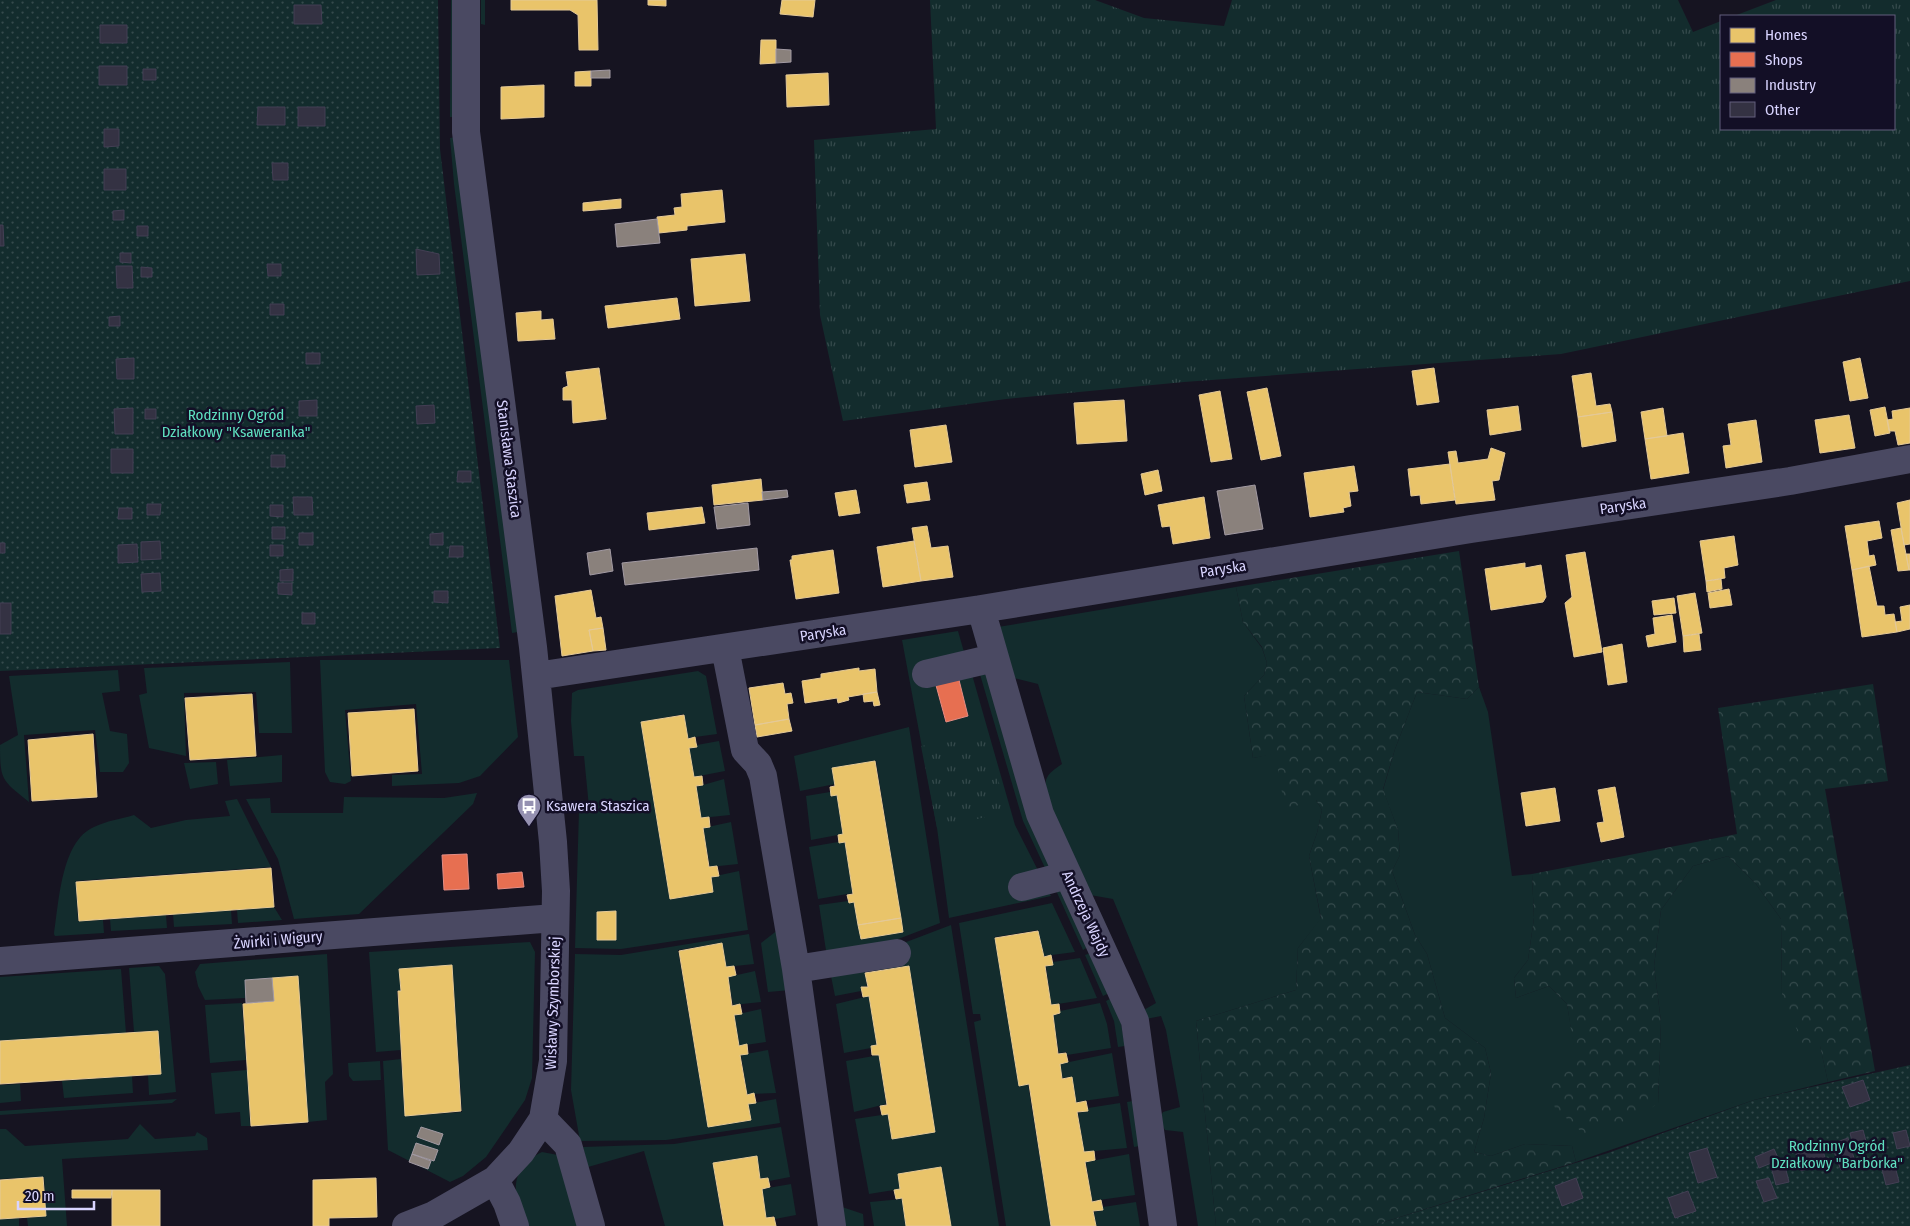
<svg xmlns="http://www.w3.org/2000/svg" width="1910" height="1226" font-family="'Fira Sans Condensed',sans-serif">
<defs>
<pattern id="forest-crowns" width="20" height="18" patternUnits="userSpaceOnUse" patternTransform="scale(1.25)"><rect width="20" height="18" fill="#132c2d"/><path d="M2 6a3 3 0 1 1 6 0M12 15a3 3 0 1 1 6 0" fill="none" stroke="#354a4c"/></pattern>
<pattern id="park-tufts" width="24" height="20" patternUnits="userSpaceOnUse" patternTransform="scale(1.25)"><rect width="24" height="20" fill="#132c2d"/><path d="M3 7l-1-3M5 7V3M7 7l1-3M15 17l-1-3M17 17v-4M19 17l1-3" fill="none" stroke="#354a4c"/></pattern>
<pattern id="garden-dots" width="8" height="8" patternUnits="userSpaceOnUse" patternTransform="scale(1.25)"><rect width="8" height="8" fill="#132c2d"/><path d="M2 2h.1M6 6h.1" fill="none" stroke="#354a4c" stroke-width="1.8" stroke-linecap="round"/></pattern>
</defs>
<rect width="100%" height="100%" fill="#161421"/>
<path fill="#132c2d" d="M451,0H456V117H450Z
M481,0H485V25L481,24Z
M456,137L518,632L512,633L454,184L450,138Z
M1236,587L1243,622L1262,648L1267,663L1264,675L1244,696L1253,758L1275,753L1316,800L1322,810L1317,833L1309,856L1321,919L1298,948L1296,990L1196,1021L1216,1226H1198L1183,1132L1165,1130C1161,1124 1159,1119 1163,1112L1180,1107L1166,1030L1161,1016L1146,1019L1142,1011L1156,1003L1113,899L1090,895C1082,875 1042,797 1046,780C1049,772 1055,769 1062,764L1038,684L1014,678L998,627Z
M958,631L966,659L934,678L945,722L968,716L958,675L971,671L1015,825L1051,896L949,918L937,828L902,640Z
M509,660L518,737L480,776L459,783L392,786V775L422,774L416,704L345,710L351,781L345,784L330,782L325,772L320,660Z
M290,662L292,733H259L256,692L184,693L186,756L149,748L139,695L147,693L144,668Z
M118,670L120,691L102,693L110,731L127,734L129,763L123,772H100L95,730L24,735L29,802C2,780 0,781 0,745L18,735L9,676Z
M698,671L706,676L717,734L688,738L684,714L641,722L670,899L713,892L711,877L739,871L748,930L621,949L575,948L579,810L589,807L584,756H574L571,721L572,693L578,690Z
M979,671L987,676L1049,866L1046,870L1023,821Z
M1479,687L1488,712L1512,876L1532,874L1534,918L1528,960L1514,978L1516,998L1549,986L1567,1004L1577,1062L1658,1103L1661,1022L1654,966L1661,910L1693,866L1728,856L1756,884L1781,919L1782,994L1820,1045L1828,1082L1754,1100L1576,1162L1572,1146L1525,1144L1491,1156L1474,1152L1484,1118L1491,1073L1485,1048L1445,1018L1427,954L1415,935L1392,871L1400,855L1398,830L1383,790L1395,749L1417,692L1467,699Z
M909,727L940,923L893,941L827,957L819,905L848,901L849,903L854,902L858,925L901,918L876,761L832,768L835,784L800,791L794,756Z
M719,741L725,771L694,777L689,748L697,747V745Z
M282,755V782L230,786L227,760Z
M216,762L218,784L190,789L184,763Z
M724,779L730,815L701,818L696,787Z
M830,792L831,796L837,795L843,834L811,840L806,796Z
M477,793L473,804L359,914L294,919L278,859L246,799L270,798L271,813H343L344,797L444,798Z
M237,799L271,867L76,881L78,921L103,920L104,933L55,936L54,934C59,903 61,841 94,827C106,821 121,819 134,815L151,828L186,820L230,816L225,801Z
M731,822L738,864L710,867L703,828Z
M838,842L845,843L853,893L818,899L809,847Z
M1054,886L1059,887L1088,947L1083,950Z
M1052,903L1075,952L1044,956L1038,930L995,937L1019,1086L1028,1084L1051,1226H1006L974,1022L981,1020L980,1014H973L959,923Z
M274,907L282,920L238,923L237,910Z
M231,910L232,924L174,927L173,914Z
M166,915L167,928L111,931L110,919Z
M951,925L999,1226H951L941,1167L898,1174L900,1189L869,1194L855,1119L888,1114L892,1139L935,1131L909,966L865,972L867,986L861,987V991L835,996L830,971Z
M779,929L791,990L768,992L761,943Z
M749,934L754,964L726,967L722,943L678,950L708,1127L751,1120L748,1104L776,1099L780,1123L666,1140L580,1141L571,1090L575,954L621,955Z
M530,942L535,952L532,1078L525,1100L486,1157L463,1176L450,1182L388,1150L383,1061L401,1059L405,1116L462,1112L452,965L399,969L401,991H397L401,1050L376,1052L369,952Z
M1091,953L1109,993L1103,996L1085,955Z
M327,954L333,1074L325,1082L327,1120L308,1122L298,976L245,980V998L205,1000L198,986L195,972L200,964Z
M1080,958L1097,998L1051,1005L1046,966L1053,965V962Z
M159,966L165,974L176,1092L149,1095L148,1075L161,1074L158,1031L134,1032L129,968Z
M121,969L126,1033L0,1041V977Z
M755,971L761,1002L733,1005L728,977Z
M869,996L877,1045L871,1046V1048L844,1053L836,1004Z
M1112,998L1120,1017L1125,1046L1118,1047L1114,1021L1106,1001Z
M242,1003L246,1060L210,1063L205,1005Z
M1100,1003L1107,1024L1111,1048L1067,1055L1066,1052L1059,1053L1053,1015L1060,1014V1011Z
M761,1009L766,1042L739,1046L734,1015Z
M768,1050L776,1093L747,1094L741,1055Z
M1112,1053L1119,1096L1076,1102L1072,1077L1062,1078L1060,1064Z
M879,1055L886,1104L854,1112L846,1061Z
M380,1061L381,1080L353,1081L349,1076L348,1063Z
M247,1070L250,1126H241L240,1112L215,1114L211,1073Z
M132,1076L133,1093L64,1098L62,1081Z
M20,1084L21,1101L0,1103V1085Z
M177,1099L172,1103L0,1115V1111Z
M1133,1101L1140,1146L1134,1147L1127,1102Z
M1120,1103L1127,1148L1084,1152L1078,1113L1088,1111V1108Z
M140,1124L155,1139L195,1136L197,1132L207,1138L208,1150L62,1159L67,1226H28L27,1218L46,1216L44,1177L0,1179V1129H6L25,1146L128,1139Z
M781,1127L790,1177L769,1181L768,1178L760,1179L757,1156L713,1163L723,1226H665L644,1151L588,1167L583,1147L674,1144Z
M542,1152L558,1155L584,1226H524C514,1195 507,1169 542,1152Z
M1129,1154L1135,1195L1092,1201L1086,1162Z
M791,1184L796,1215L775,1219L774,1216L766,1218L762,1189Z
M902,1199L906,1226H874L870,1202Z
M1136,1202L1140,1226H1096L1094,1212L1103,1210V1207Z
M839,1206L863,1214L864,1226H842Z
M19,1218V1226H0V1219Z"/>
<path fill="url(#forest-crowns)" d="M1459,551L1479,687L1467,699L1417,692L1395,749L1383,789L1398,830L1400,855L1392,871L1415,935L1427,954L1445,1018L1485,1048L1491,1073L1484,1118L1474,1152L1491,1156L1525,1144L1572,1146L1576,1162L1371,1226H1216L1196,1021L1296,990L1298,948L1321,918L1309,856L1317,833L1322,810L1316,800L1285,809L1275,754L1253,758L1244,696L1264,675L1267,663L1262,647L1243,622L1236,587Z
M1873,684L1888,781L1825,789L1875,1071L1828,1082L1820,1046L1804,1047L1782,994L1781,919L1756,884L1728,856L1693,866L1661,910L1654,966L1661,1022L1658,1103L1639,1117L1584,1134L1555,1108L1548,1082L1576,1062L1567,1004L1549,986L1516,998L1514,978L1528,960L1534,918L1532,874L1737,834L1718,708Z"/>
<path fill="url(#park-tufts)" d="M930,0H1095L1144,18L1224,26L1232,0H1678L1693,32L1721,21V129H1894V16H1734L1776,0H1910V281L1561,354L1184,382L1006,399L843,421L820,315L814,140L936,129Z
M985,737L1008,812L937,828L921,746Z"/>
<path fill="url(#garden-dots)" d="M0,0H438L440,149L500,648L0,671Z
M1910,1065V1226H1371L1608,1153L1754,1100Z"/>
<path fill="#e9c46a" stroke="#e4c997" d="M511,0H597L598,50H579L578,15L570,10H511Z
M648,0H666V6L648,5Z
M782,0H815L813,17L780,14Z
M761,40H776V63L760,64Z
M591,71V86H575V72Z
M828,73L829,105L787,107L786,75Z
M544,85V117L501,119V87Z
M722,190L725,222L687,226V230L659,233L657,217L675,215L674,208L682,207L681,194Z
M621,199V208L583,211V203Z
M745,254L750,301L695,306L691,259Z
M677,298L680,319L608,328L605,306Z
M541,311V320L553,319L555,339L518,341L516,313Z
M1860,358L1868,398L1850,401L1843,362Z
M599,368L606,419L573,423L572,400H563V388L568,386L566,372Z
M1434,368L1439,402L1417,405L1412,371Z
M1591,373L1596,406L1610,404L1612,412L1578,417L1572,376Z
M1267,388L1281,456L1261,460L1247,392Z
M1220,391L1232,459L1211,462L1199,395Z
M1124,400L1127,441L1077,444L1074,403Z
M1518,406L1521,430L1490,435L1487,410Z
M1885,407L1890,433L1875,436L1870,410Z
M1663,408L1667,436L1645,439L1641,412Z
M1910,408V443L1898,445L1895,431H1889L1887,420L1893,419L1892,411Z
M1612,412L1616,441L1582,447L1578,417Z
M1849,415L1855,448L1820,453L1815,420Z
M1756,420L1762,462L1726,468L1723,446L1731,445L1728,424Z
M946,425L952,462L915,467L910,430Z
M1683,433L1689,473L1651,479L1645,439Z
M1491,448L1505,453L1499,480L1492,481L1495,500L1456,504L1448,452L1456,451L1458,463L1488,459Z
M1450,464L1455,500L1421,504L1420,495L1411,496L1408,469Z
M1354,466L1358,491L1349,492L1351,506L1343,508L1344,512L1310,517L1304,473Z
M1158,470L1162,491L1145,495L1141,474Z
M761,479L763,500L714,505L712,485Z
M927,482L930,500L907,503L904,485Z
M856,490L860,513L839,516L835,493Z
M1204,497L1210,538L1173,544L1170,526L1162,527L1158,505Z
M1910,500V544L1904,545L1897,503Z
M702,507L705,523L649,530L647,513Z
M1879,521L1882,538L1867,541L1869,556L1874,555L1876,565L1852,570L1845,526Z
M927,526L931,548L948,546L953,577L921,581L912,528Z
M1901,528L1909,570L1898,571L1891,530Z
M1734,536L1738,565L1724,568L1725,578L1706,581L1700,541Z
M914,541L921,581L883,587L877,547Z
M833,550L839,593L796,599L790,560H792V556Z
M1585,552L1602,652L1574,657L1565,603L1572,597L1566,555Z
M1906,554H1910V570H1909Z
M1525,563V568L1541,565L1546,597L1543,602L1491,610L1485,569Z
M1869,566L1877,606H1884L1885,615L1894,614L1897,632L1862,637L1852,570Z
M1721,579L1722,589L1707,592L1706,581Z
M1729,589L1732,605L1710,608L1708,593Z
M591,590L596,618L601,617L603,628L589,630L593,651L562,656L555,596Z
M1695,593L1702,633L1683,636L1677,596Z
M1674,598L1676,613L1654,615L1652,601Z
M1910,605V629L1897,632L1895,622L1902,621L1900,607Z
M1672,615L1676,642L1648,647L1646,636L1655,634L1653,618Z
M603,628L606,650L593,651L589,630Z
M1699,634L1701,650L1684,652L1683,636Z
M1622,644L1627,682L1608,685L1603,648Z
M859,668V671L875,669L877,692L848,697L849,700L838,703L837,698L805,703L802,681L821,678V674Z
M783,683L785,694L791,693L793,703L787,704L789,719L755,725L749,688Z
M877,692L880,705L874,706L873,701L864,702L863,694Z
M252,694L256,756L190,760L185,698Z
M414,709L418,771L352,776L348,713Z
M684,715L688,739L695,737L696,743L697,747L689,748L694,777L702,776L703,785L696,786L701,818L709,817L710,827L703,828L709,867L717,866L719,876L711,877L713,892L670,899L641,722Z
M789,719L792,731L757,737L755,725Z
M93,734L97,797L32,801L28,740Z
M875,761L901,918L858,925L854,902L849,903L847,895L853,894L845,842L839,843L838,835L843,834L837,795L831,796L830,787L835,786L832,768Z
M1615,787L1624,837L1601,842L1597,823L1604,822L1598,790Z
M1555,788L1560,821L1526,826L1521,793Z
M271,868L274,907L79,921L76,882Z
M616,911V940H597V912Z
M901,918L903,932L861,939L858,925Z
M1038,931L1044,957L1051,955L1053,965L1045,966L1051,1005L1059,1004L1060,1013L1053,1015L1058,1054L1066,1053L1068,1062L1060,1064L1062,1079L1072,1077L1076,1103L1086,1101L1088,1111L1077,1112L1084,1152L1094,1151L1095,1160L1085,1162L1092,1202L1101,1200L1103,1210L1093,1211L1096,1226H1051L1029,1084L1019,1086L995,938Z
M722,943L726,967L734,966L736,975L728,977L732,1006L740,1004L742,1014L734,1015L739,1046L747,1044L748,1054L740,1055L747,1095L754,1093L756,1103L748,1104L751,1120L708,1127L679,951Z
M452,965L461,1111L405,1116L398,991H401L399,969Z
M909,966L935,1132L892,1139L888,1114L882,1115L880,1106L887,1105L879,1055H872L871,1046L877,1045L869,996L863,997L861,987H868L865,973Z
M298,976L308,1122L251,1126L243,1004L274,1001L272,978Z
M158,1031L161,1074L0,1084V1041Z
M757,1156L760,1179L768,1178L770,1187L762,1189L766,1218L774,1217L776,1226H724L713,1163Z
M941,1167L951,1226H906L902,1198L896,1199L894,1190L900,1189L898,1174Z
M43,1177L46,1216L0,1219V1180Z
M376,1178L377,1217L329,1218V1226H313V1180Z
M72,1190H112L111,1198H72Z
M112,1190H160V1226H112Z"/>
<path fill="#e76f51" stroke="#e38d85" d="M957,672L968,716L946,722L934,678Z
M467,854L469,889L444,890L442,855Z
M522,872L524,887L498,889L497,874Z"/>
<path fill="#8a817c" stroke="#a29aa3" d="M776,49L791,50V62L776,63Z
M610,70V78H591V71Z
M657,219L660,243L617,247L615,224Z
M1255,485L1263,529L1225,535L1217,491Z
M787,490L788,497L763,500L762,492Z
M748,503L750,525L717,529L714,507Z
M757,548L759,570L625,585L622,563Z
M610,549L613,571L590,575L587,553Z
M272,978L274,1001L246,1003L245,980Z
M421,1127L443,1134L439,1145L417,1137Z
M416,1143L438,1150L434,1161L412,1154Z
M412,1154L431,1161L428,1169L409,1162Z"/>
<path fill="#343243" stroke="#433f54" d="M294,5H321L322,24H294Z
M100,25H127V43H100Z
M99,66H127V85H99Z
M143,69H156V80H143Z
M258,107H285V125H257Z
M298,107H325V126H298Z
M104,129H119V146L104,147Z
M272,163H288V180H273Z
M104,169H126V190H104Z
M124,210V220H113V211Z
M0,225H3L4,246H0Z
M137,226H148V236H137Z
M416,249L439,254L440,274L417,275Z
M120,253H131V263L120,262Z
M267,264H281V276H268Z
M116,266H132L133,288H117Z
M141,267L152,268V277H141Z
M270,304H284V315H270Z
M120,316V326H109V317Z
M306,353H320V364H306Z
M134,358V379H117L116,359Z
M317,400V416H299V401Z
M434,405L435,423L417,424L416,406Z
M133,408V434H115L114,409Z
M145,409H156V419H145Z
M111,449H133V473H111Z
M271,455H285V467H271Z
M458,471H471V482H457Z
M293,497H312L313,515H294Z
M147,504H161L160,515H147Z
M270,505H283V517L270,516Z
M119,508H132V519H118Z
M272,527H285V539H272Z
M299,533H313V545H299Z
M443,533V545H430V534Z
M160,541L161,559L141,560V542Z
M0,543H5V553H0Z
M137,544L138,562L118,563V545Z
M270,545H283V556H270Z
M450,546H463V557H449Z
M293,569V581H280V570Z
M160,573L161,591L142,592L141,574Z
M278,583H292V595L278,594Z
M434,591H448V603L434,602Z
M0,603H11V634H0Z
M302,613H315V624H302Z
M1863,1080L1870,1100L1850,1107L1842,1087Z
M1863,1130L1867,1145L1854,1149L1850,1133Z
M1906,1130L1910,1146L1897,1149L1893,1133Z
M1848,1138L1856,1165L1841,1170L1831,1144Z
M1822,1146L1825,1158L1817,1161L1816,1166L1801,1171L1796,1154Z
M1707,1148L1717,1177L1698,1183L1689,1153Z
M1774,1149L1779,1160L1759,1168L1755,1157Z
M1785,1166L1789,1182L1776,1185L1772,1170Z
M1895,1166L1899,1182L1886,1185L1882,1169Z
M1576,1178L1583,1198L1562,1206L1555,1186Z
M1769,1178L1777,1198L1764,1202L1756,1181Z
M1688,1191L1696,1211L1675,1218L1668,1198Z"/>
<g fill="none" stroke-linecap="round" stroke-linejoin="round">
<path stroke="#4a4962" stroke-width="28" d="M981,609L1040,814L1135,1021L1163,1226
M725,648L745,750L758,764L763,776L796,969L832,1226
M926,674L994,658
M536,676L981,609L1471,529L1790,481L1910,459
M1022,887L1068,875
M0,961L555,918
M796,969L897,953
M543,1119L568,1145L591,1226
M495,1180L507,1203L515,1226
M406,1226L434,1215L495,1180L521,1152L543,1119L553,1061L556,891L553,842L533,647L466,132V0"/>
</g>
<defs>
<symbol id="bus-pin" viewBox="-11 -11 22 30"><path d="M0 17L-7.5 6A9.5 9.5 0 1 1 7.5 6Z" fill="#9591b1" stroke="#130f26"/><path d="M-5-6H5V4H4V6H2V4H-2V6H-4V4H-5ZM-3.5-4V0h7V-4ZM-3.5 1.2v1.5H-2V1.2ZM2 1.2v1.5H3.5V1.2Z" fill="#fff"/></symbol>
</defs>
<g fill-rule="evenodd">
<use href="#bus-pin" x="515" y="792" width="28" height="38"/>
</g>
<g text-anchor="middle" stroke-width="5" stroke-linejoin="round" paint-order="stroke">
<g font-size="15" fill="#5fe0c0" stroke="#130f26">
<text x="236" y="420">Rodzinny Ogród<tspan x="236" dy="17">Działkowy "Ksaweranka"</tspan></text>
<text x="1837" y="1151">Rodzinny Ogród<tspan x="1837" dy="17">Działkowy "Barbórka"</tspan></text>
</g>
<g font-size="15" fill="#d9d4ff" stroke="#130f26">
<text transform="translate(509 459) rotate(83)" y="5">Stanisława Staszica</text>
<text transform="translate(1623 506) rotate(-8)" y="5">Paryska</text>
<text transform="translate(1223 569) rotate(-9)" y="5">Paryska</text>
<text transform="translate(823 633) rotate(-9)" y="5">Paryska</text>
<text transform="translate(1086 914) rotate(65)" y="5">Andrzeja Wajdy</text>
<text transform="translate(278 940) rotate(-5)" y="5">Żwirki i Wigury</text>
<text transform="translate(553 1003) rotate(-88)" y="5">Wisławy Szymborskiej</text>
</g>
<g font-size="15" fill="#d9d4ff" stroke="#130f26" text-anchor="start">
<text x="546" y="811">Ksawera Staszica</text>
</g>
</g>
<rect x="1720" y="15" width="175" height="115" fill="#130f26" stroke="#625e7d"/>
<rect x="1730" y="28" width="25" height="15" fill="#e9c46a" stroke="#625e7d"/>
<text x="1765" y="40" font-size="15" fill="#d9d4ff">Homes</text>
<rect x="1730" y="52" width="25" height="15" fill="#e76f51" stroke="#625e7d"/>
<text x="1765" y="65" font-size="15" fill="#d9d4ff">Shops</text>
<rect x="1730" y="78" width="25" height="15" fill="#8a817c" stroke="#625e7d"/>
<text x="1765" y="90" font-size="15" fill="#d9d4ff">Industry</text>
<rect x="1730" y="102" width="25" height="15" fill="#343243" stroke="#625e7d"/>
<text x="1765" y="115" font-size="15" fill="#d9d4ff">Other</text>
<path d="M18 1201v8h76v-8" fill="none" stroke="#d9d4ff" stroke-width="2.5"/>
<text x="25" y="1201" font-size="15" fill="#d9d4ff" stroke="#130f26" stroke-width="4" paint-order="stroke">20 m</text>
</svg>
